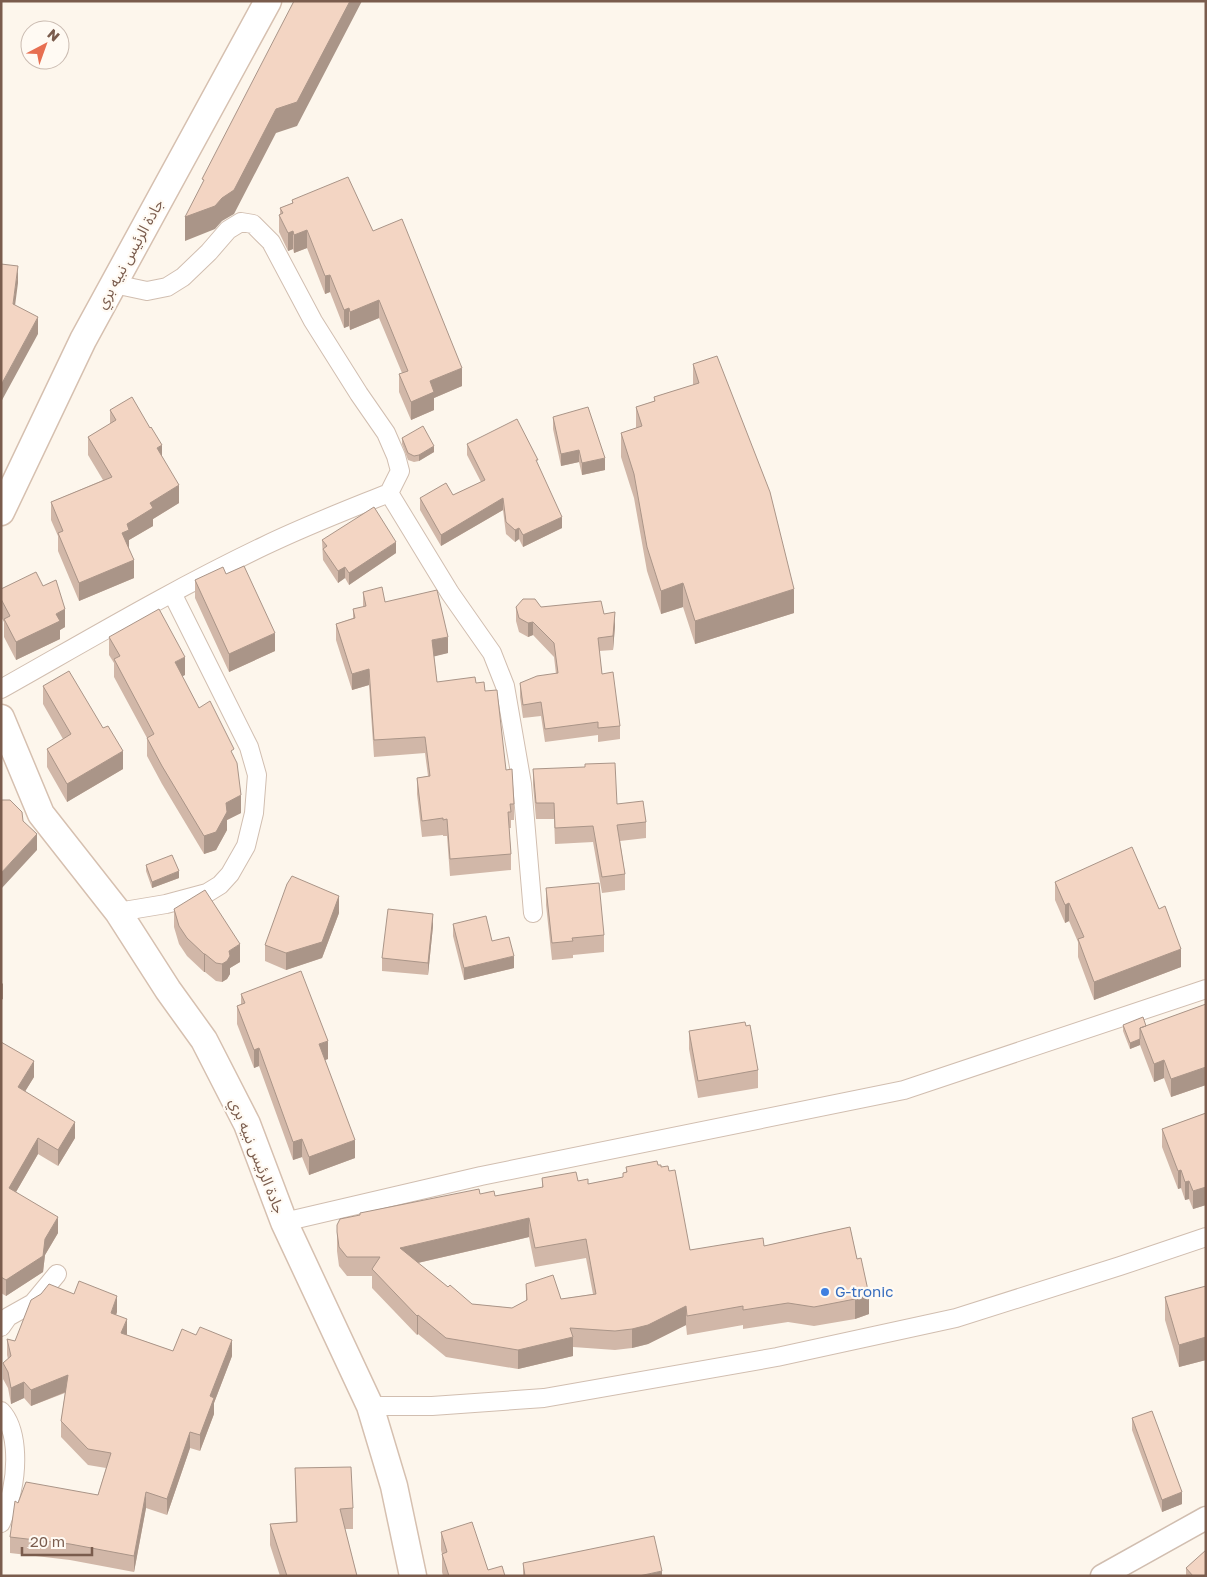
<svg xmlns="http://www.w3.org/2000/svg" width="1207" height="1577" font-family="'Golos Text','Noto Sans Arabic',sans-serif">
<rect width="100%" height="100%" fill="#fdf6ec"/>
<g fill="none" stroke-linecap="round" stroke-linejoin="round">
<defs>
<path id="minor" d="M389,493L450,593L492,653L505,686L522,784L533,913
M1,689C88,640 174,589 264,546C305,526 347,510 389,493L400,471L396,456L386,433L359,394L313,321L271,242L253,224L241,222L228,230L209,252L183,277L167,287L147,291L114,284
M118,912L166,904L207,893L220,885L230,874L246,846L254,813L257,775L249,747L172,593
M284,1222L481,1176L904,1090L1206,989
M1,1327L8,1317L33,1303L57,1274
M370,1406H432L544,1398L777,1357L956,1318L1120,1266L1206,1237
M1,1411C18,1429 17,1466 12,1490C10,1501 5,1512 1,1523"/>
<path id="tertiary" d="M1102,1576L1206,1518"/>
<path id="secondary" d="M1,512L83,340L268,1
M1,718L41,814L118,912L168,990L204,1040L247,1124L284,1222L370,1406L394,1486L413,1576"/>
</defs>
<use href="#minor" stroke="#d1beb0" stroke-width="20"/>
<use href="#tertiary" stroke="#d1beb0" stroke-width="25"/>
<use href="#secondary" stroke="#d6c0b0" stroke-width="29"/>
<use href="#minor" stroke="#fff" stroke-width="18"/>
<use href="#tertiary" stroke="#fff" stroke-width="22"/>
<use href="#secondary" stroke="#fff" stroke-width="26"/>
</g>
<path fill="#d1b7a8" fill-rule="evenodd" d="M292,200L373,231L462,386L434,398V410L411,420L399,392V374L402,373L379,318L350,330L349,326L344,328L330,292L325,294L307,248L294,253L293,249L288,251L279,232V215L280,214V208L292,203Z
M693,364L794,613L695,644L683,607L661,614L647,571L634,498L621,457V433L636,428V407L654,401V397L693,385Z
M110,410L162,457L179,503L153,519V526L129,540V549L134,578L79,601L58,551V536L51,520V502L103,480L88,455V437L110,424Z
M553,417L605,470L582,475L579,462L561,466L553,429Z
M402,438L434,452L419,461L414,462L408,460L402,444Z
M467,444L538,465L562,528L523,547L519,539L515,542L506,534L503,510L441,546L420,510V498L453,495L481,482L467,455Z
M322,540L396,553L349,585L345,578L338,583L323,560Z
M226,574L275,651L229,672L195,598V580Z
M1,589L65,627L60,630V639L16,660L4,637V622L1,617Z
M363,592L385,602L448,653L434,656L437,682L476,683L485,691L506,770L514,804V820H511V828H509L511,854V870L450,876L447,836H443V835L422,837L417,794V778L428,776L425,753L374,757L369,685L352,690L336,640V624L353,618V609L363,607Z
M516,607H541L604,614L615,626L613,650L599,651L602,674L620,726V739L598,742V735L545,742L541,716L523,718L520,697V683L556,674L554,657L533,635L528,637L519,632L516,621Z
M109,637L185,675L182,676L199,708L234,756L241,813L227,820V830L216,850L204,854L162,784L147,756V738L114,677V663L109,655Z
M43,686L103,728L123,769L67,802L47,767V749L63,739L43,704Z
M533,769L617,804L646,822V838L620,841L625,874V890L602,893L593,842L555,844L554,819H536L533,785Z
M146,865L179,878L152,888L146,871Z
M1055,882L1159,909L1181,967L1094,1000L1078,957V942L1069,921L1065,923L1055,900Z
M546,888L604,935V952L573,955V958L552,960L546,905Z
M174,909L240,962L230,968V974L227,979L222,982L216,981L205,972H204L187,956L179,944L174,927Z
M339,913L322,958L286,970L265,961V945Z
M453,924L492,941L514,968L464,980L453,936Z
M433,926L428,975L382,971V958Z
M241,994L328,1059L325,1060L355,1158L309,1175L302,1157L293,1160L259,1066L254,1068L237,1024V1006L241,1004Z
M1206,1004V1085L1171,1097L1164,1078L1154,1082L1140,1045L1130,1049L1123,1031V1025L1146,1026Z
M746,1026L758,1070V1088L698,1098L689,1049V1031Z
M1,1042L34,1077L25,1091L75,1138L58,1166L38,1154L16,1192L58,1233L45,1255L43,1272L6,1296L1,1293Z
M1206,1113V1205L1193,1209L1189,1199L1185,1200L1181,1188L1178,1189L1162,1147V1129Z
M658,1165L669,1171L690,1250L764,1246L850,1227L869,1314L855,1319L814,1326L788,1322L743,1329V1325L687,1335L686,1325L648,1344L632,1348L615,1350L573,1347V1356L518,1369L446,1357L418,1334L417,1335L372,1288V1276H347L339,1266L337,1251V1232L360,1216V1213L480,1194L495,1196L542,1188V1178L578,1181L588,1184L623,1177V1173L626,1172V1167ZM529,1237L535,1267L586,1258L593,1294L561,1299L526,1284V1301L512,1308L472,1304L448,1287L418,1263Z
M1206,1286V1360L1179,1367L1165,1320V1297Z
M117,1312L116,1315L127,1335L173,1351L232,1356L214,1403V1414L200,1451L190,1448L167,1515L146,1508L134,1572L70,1560L10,1553V1537L18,1503L98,1495L106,1468L88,1465L61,1437V1421L65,1393L31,1406L24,1398L11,1404L8,1388L3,1379V1363L8,1359L7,1355V1339L15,1341Z
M1132,1418L1182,1504L1162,1512L1132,1430Z
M295,1468L353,1508V1529H345L357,1576H280L270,1545V1524L296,1522Z
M441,1532L488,1570L505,1576H443L442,1572V1554L441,1550Z
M523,1563L662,1576H523Z
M1186,1568L1206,1576H1186Z"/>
<path fill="#aa9588" d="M350,1H362L297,126L276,133L234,214L222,221L215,229L185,241V217L276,109Z
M307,230V248L294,253V235Z
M293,231V249L288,251V233Z
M18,266V283L13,321V304Z
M330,275V292L325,294V276Z
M379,300V318L350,330V312Z
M349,308V326L344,328V310Z
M38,317V334L1,402V385Z
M462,368V386L434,398V410L411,420V402L430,381Z
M162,445V463L157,448Z
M434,446V452L419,461V455Z
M579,450V462L561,466V454Z
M605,458V470L582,475V463Z
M179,485V503L153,519V526L129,540V548L122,551V533L127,524L150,503Z
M503,498V510L441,546V535Z
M562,517V528L523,547V535Z
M519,528V539L515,542V530Z
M396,542V553L349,585V573Z
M134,560V578L79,601V583Z
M345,567V578L338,583V571Z
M683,583V607L661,614V591Z
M794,589V613L695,644V621Z
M65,609V627L60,630V639L16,660V642L56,614Z
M615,612V626L613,650V636Z
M533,622V635L528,637V623Z
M275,633V651L229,672V654Z
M448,637V653L432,657V640Z
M185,657V675L175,680V662Z
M369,669V685L352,690V674Z
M123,751V769L67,802V784Z
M241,795V813L227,820V830L216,850L204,854V836L226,803Z
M37,834V850L1,889V873Z
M179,871V878L152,888V882Z
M339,896V913L322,958L286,970V953Z
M1069,903V921L1065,923V905Z
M433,914V926L428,975V963Z
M240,944V962L230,968V974L227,979L222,982V964L229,951Z
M1181,949V967L1094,1000V982Z
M204,954H205V972H204Z
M514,956V968L464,980V968Z
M3,983V999L1,1000V985Z
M1140,1039V1045L1130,1049V1043Z
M328,1041V1059L319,1062V1044Z
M259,1048V1066L254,1068V1050Z
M1164,1060V1078L1154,1082V1064Z
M34,1061V1077L18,1103V1087Z
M1206,1067V1085L1171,1097V1079Z
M75,1122V1138L58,1166V1150Z
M38,1138V1154L9,1204V1188Z
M302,1139V1157L293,1160V1142Z
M355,1140V1158L309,1175V1157Z
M1181,1170V1188L1178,1189V1171Z
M1189,1181V1199L1185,1200V1182Z
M1206,1187V1205L1193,1209V1191Z
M58,1217V1233L45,1255L43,1272L6,1296V1280L45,1239Z
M529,1218V1237L400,1267V1248Z
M869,1295V1314L855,1319V1299Z
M117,1296V1312L111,1329V1313Z
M686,1306V1325L648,1344L632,1348V1329Z
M418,1315V1334L417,1335V1316Z
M127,1319V1335L121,1333Z
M573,1337V1356L518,1369V1350Z
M1206,1337V1360L1179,1367V1345Z
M232,1340V1356L214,1403V1414L200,1451V1435L210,1396Z
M68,1375V1391L31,1406V1390Z
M24,1382V1398L11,1404V1388Z
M190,1432V1448L167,1515V1499Z
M146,1492V1508L134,1572V1556Z
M1182,1492V1504L1162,1512V1500Z
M662,1571V1576H639Z"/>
<path fill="#f3d5c3" stroke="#aa9588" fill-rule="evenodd" d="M294,1H350L297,102L276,109L234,190L222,198L215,206L185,217L204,180L202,179Z
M348,177L373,231L402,219L462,368L430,381L434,392L411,402L399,374L408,371L379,300L350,312L349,308L344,310L330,275L325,276L307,230L294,235L293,231L288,233L279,215L283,213L280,208L293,203L292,200Z
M1,264L18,266L13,304L38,317L1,385Z
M717,356L770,492L794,589L695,621L683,583L661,591L647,547L634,474L621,433L642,426L636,407L655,401L654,397L699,383L693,364Z
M132,397L150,428L151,427L162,445L157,448L179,485L150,503L153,508L127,524L129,530L122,533L134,560L79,583L58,533L63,531L51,502L112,477L88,437L116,420L110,410Z
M588,407L605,458L582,463L579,450L561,454L553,417Z
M517,419L538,460H536L562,517L523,535L519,528L515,530L506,522L503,498L441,535L420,498L446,483L453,495L485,480L467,444Z
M423,426L434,446L419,455L414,456L408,453L402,438Z
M374,507L396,542L349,573L345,567L338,571L323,549L327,546L322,540Z
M244,566L275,633L229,654L195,580L223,567L226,574Z
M36,572L43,586L56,580L65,609L56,614L60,621L16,642L4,619L10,616L1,599V589Z
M382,587L385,602L437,590L448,637L432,640L437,682L475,677L476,683L484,682L485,691L497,690L506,770L512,769L514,804H510L511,812H508L511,854L450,859L447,819L443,820V818L422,821L417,778L430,776L425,737L374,740L369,669L352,674L336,624L355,618L353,609L366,606L363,592Z
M523,599H535L541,607L601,601L604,614L615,612L613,636L598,638L602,674L613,672L620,726L598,728V722L545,729L541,702L523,705L520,683L537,676L558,673L554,643L533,622L528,623L519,618L516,607Z
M159,609L185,657L175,662L199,708L210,701L234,749L231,751L237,763L241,795L226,803L227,812L216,832L204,836L162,766L147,738L154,734L114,659L120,656L109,637Z
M69,671L103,728L108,726L123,751L67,784L47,749L71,734L43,686Z
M615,763L617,804L643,801L646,822L617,825L625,874L602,877L593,826L555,828L554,803H536L533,769L585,767V764Z
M1,800H10L22,812L23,821L37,834L1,873Z
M1132,847L1159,909L1165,906L1181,949L1094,982L1078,939L1084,937L1069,903L1065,905L1055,882Z
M172,855L179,871L152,882L146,865Z
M292,876L339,896L322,942L286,953L265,945L287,884Z
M599,883L604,935L572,938L573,941L552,943L546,888Z
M205,890L240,944L229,951L230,956L227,961L222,964L216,963L205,954H204L187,938L179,926L174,909Z
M388,909L433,914L428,963L382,958Z
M486,916L492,941L509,937L514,956L464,968L453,924Z
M301,971L328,1041L319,1044L355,1140L309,1157L302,1139L293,1142L259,1048L254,1050L237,1006L245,1003L241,994Z
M1206,1004V1067L1171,1079L1164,1060L1154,1064L1140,1028Z
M1143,1017L1146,1026L1140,1028V1039L1130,1043L1123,1025Z
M745,1022L746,1026L750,1025L758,1070L698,1081L689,1031Z
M1,1042L34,1061L18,1087L75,1122L58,1150L38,1138L9,1188L58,1217L45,1239L43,1256L6,1280L1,1277Z
M1206,1113V1187L1193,1191L1189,1181L1185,1182L1181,1170L1178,1171L1162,1129Z
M657,1161L658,1165H661V1167L668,1166L669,1171L675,1170L690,1250L763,1238L764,1246L850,1227L857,1259L861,1258L869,1295L855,1299L814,1307L788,1303L743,1310V1306L687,1316L686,1306L648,1325L632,1329L615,1331L570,1328L573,1337L518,1350L446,1338L418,1315L417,1316L372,1269L380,1257H347L339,1247L337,1232V1225L340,1219L360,1215V1213L479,1189L480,1194L494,1191L495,1196L543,1187L542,1178L576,1172L578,1181L588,1179V1184L623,1177V1173L627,1172L626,1167ZM529,1218L535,1248L586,1239L596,1294L561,1299L553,1275L526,1284L527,1300L512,1308L472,1304L450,1285L448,1287L400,1248Z
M79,1281L117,1296L111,1313L127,1319L121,1333L173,1351L182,1329L196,1335L200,1327L232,1340L210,1396L214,1398L200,1435L190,1432L167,1499L146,1492L134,1556L70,1544L10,1537L15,1501L18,1503L26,1482L98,1495L111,1453L88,1449L61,1421L68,1375L31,1390L24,1382L11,1388L8,1372L3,1363L11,1356L7,1339L15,1341L31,1300L41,1294L49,1284L74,1294Z
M1206,1286V1337L1179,1345L1165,1297Z
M1152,1411L1182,1492L1162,1500L1132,1418Z
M351,1467L353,1508L340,1509L357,1576H287L270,1524L297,1522L295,1468Z
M472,1522L488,1570L502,1566L505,1576H449L442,1554L447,1552L441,1532Z
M654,1536L662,1571L639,1576H525L523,1563Z
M1206,1550V1576H1193L1186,1568Z"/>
<circle fill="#3f7fe0" stroke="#fffaf3" stroke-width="2" cx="825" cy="1292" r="5"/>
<g text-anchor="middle" stroke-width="4.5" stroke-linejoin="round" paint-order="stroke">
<g font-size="15" fill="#7a5c4d" stroke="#fffaf3">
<text transform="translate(130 254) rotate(-61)" y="5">جادة الرئيس نبيه بري</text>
<text transform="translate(257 1156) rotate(68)" y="5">جادة الرئيس نبيه بري</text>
</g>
<g font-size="15" fill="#366cbe" stroke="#fffaf3" text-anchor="start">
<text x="835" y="1297">G-tronic</text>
</g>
</g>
<rect width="1207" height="1577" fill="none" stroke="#7a5c4d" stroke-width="5"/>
<g transform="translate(45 45) rotate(41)"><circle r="24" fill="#fffaf3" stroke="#cabbb1"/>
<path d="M0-4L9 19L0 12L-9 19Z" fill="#e76f51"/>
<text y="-8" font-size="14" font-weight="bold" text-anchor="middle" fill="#7a5c4d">N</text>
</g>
<path d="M22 1547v8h70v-8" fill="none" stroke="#7a5c4d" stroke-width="2.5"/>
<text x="30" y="1547" font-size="15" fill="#7a5c4d" stroke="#fffaf3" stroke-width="4" paint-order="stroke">20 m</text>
</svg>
